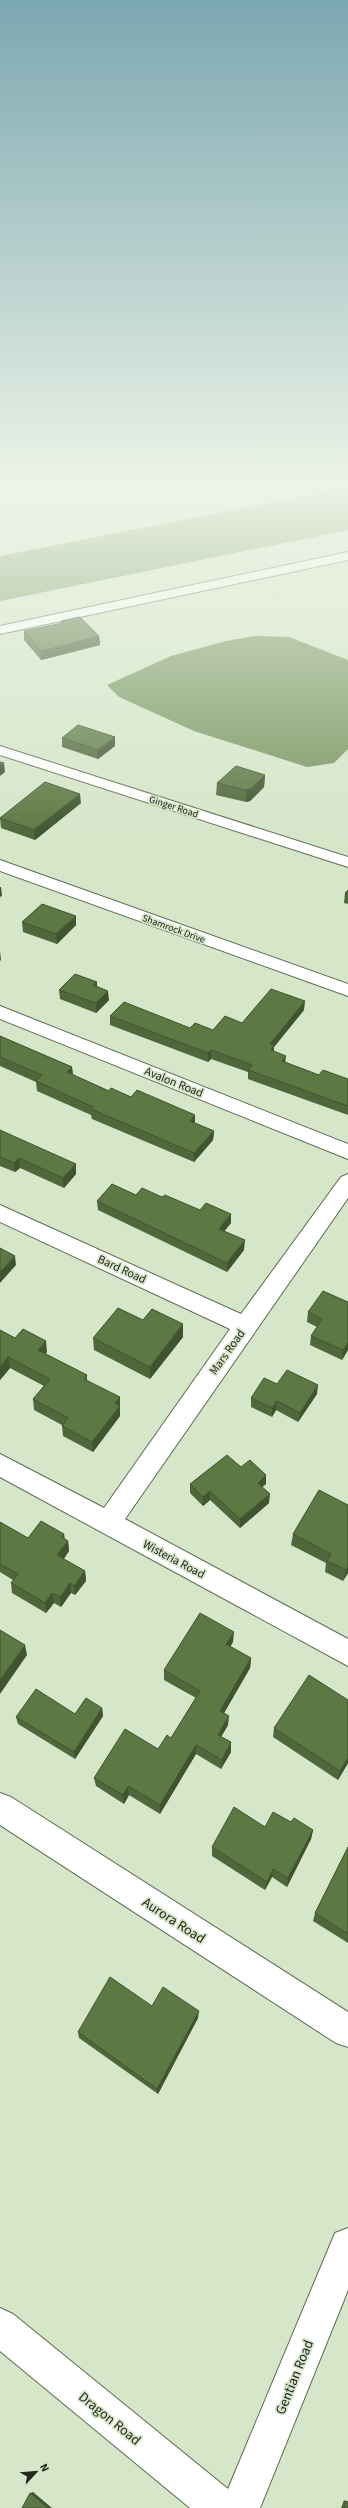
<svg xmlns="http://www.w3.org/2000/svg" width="348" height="2508" font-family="'Source Sans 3',sans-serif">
<rect width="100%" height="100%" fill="#d6e6c9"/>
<path fill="#77945e" d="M348,487V530L0,601V556Z
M255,636L289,637L348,660V749L334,763L307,767L194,731L119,697L107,685L171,656L226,641Z"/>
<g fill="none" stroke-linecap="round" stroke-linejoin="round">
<defs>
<path id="minor" d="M348,552V560L0,634V626Z
M0,746L348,857V867L0,755Z
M0,1006L348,1144V1159L0,1019Z
M348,1174V1198L125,1519L348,1639V1666L0,1477V1454L104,1508L230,1329L0,1222V1205L241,1314L341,1177Z
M0,1793L11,1797L348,2012V2047L336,2043L0,1825Z
M348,2228V2290L260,2508H190L0,2351V2308L13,2314L228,2489L335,2233Z"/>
<path id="tertiary" d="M0,860L348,984V996L0,871Z"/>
</defs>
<use href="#minor" stroke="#5d6b51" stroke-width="2"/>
<use href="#tertiary" stroke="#5d6b51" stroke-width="2"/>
<path stroke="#9ca992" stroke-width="1.5" stroke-dasharray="0.5 1.5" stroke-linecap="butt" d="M0,540L278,487
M266,589L279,600"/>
<use href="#minor" fill="#fff" fill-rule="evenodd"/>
<use href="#tertiary" fill="#fff" fill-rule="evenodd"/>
</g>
<path fill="#4f673a" d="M61,621L99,636L100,645L41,660L24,640V631L61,624Z
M62,738L115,746L98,759L62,747Z
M265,775L264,787L250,801L246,802L216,795L217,783Z
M81,803L35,840L1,828L0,818Z
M348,890V904L344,903L345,893Z
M22,922L76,925L57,944L23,932Z
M97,982V986L109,1000L96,1013L60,999L59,990Z
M304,1010L274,1047V1051L285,1062L319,1075L348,1079V1115L248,1079V1072L211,1059L208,1062L110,1025V1016L190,1028L213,1030Z
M0,1036L72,1067L73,1075L109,1091L195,1115V1123L214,1131L213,1140L194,1162L92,1119L91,1115L37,1091L36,1082L0,1066Z
M0,1130L76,1174L64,1188L20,1168L15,1172L0,1166Z
M136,1195L162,1197L200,1210L231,1223L224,1231L244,1250L227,1272L98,1210L97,1201Z
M348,1302V1350L342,1360L310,1345L311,1336L317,1327L307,1322L308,1312Z
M183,1324V1337L150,1379L94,1350L93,1338Z
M0,1330L15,1338L47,1352L45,1354L87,1375V1380L120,1408V1416L93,1452L63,1436L62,1425L34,1410L33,1399L44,1386L10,1368L0,1380Z
M277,1384L317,1394L298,1422L276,1410L272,1417L251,1407V1398Z
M241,1467L266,1475V1484L262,1487L269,1503L240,1528L210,1500L203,1506L190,1493V1484Z
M319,1490L348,1573L343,1581L325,1572L326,1563L291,1545L293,1534Z
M0,1522L28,1538L64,1534L65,1539L68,1541L69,1551L64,1559L85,1571L86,1581L75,1595L71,1593L61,1607L54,1603L46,1613L12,1593L11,1583L13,1580L0,1572Z
M233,1642L230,1647L251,1658L250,1668L224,1713L228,1725L221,1737L231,1752L221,1769L196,1754L160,1814L129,1795L124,1804L96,1786L94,1778L158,1749L171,1738L196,1698L164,1680V1670Z
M348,1700V1763L338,1780L273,1737L274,1728Z
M102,1708L103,1716L75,1759L18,1724L16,1717L75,1714Z
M291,1822L313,1830L311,1839L287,1887L272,1877L265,1890L212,1856V1847L265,1827Z
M348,1847V1943L313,1921L315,1913Z
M152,2006L198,2018L158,2094L79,2038L78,2032Z
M344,2500L346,2501L348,2508H341Z"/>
<path fill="#40542f" d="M99,636L100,645L41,660V651Z
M115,737V746L98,759V750Z
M4,763L5,772L0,776V766Z
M265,775L264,787L250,801L246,802V790Z
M80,794L81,803L35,840L34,830Z
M0,887H1L2,896L0,897Z
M76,916V925L57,944L56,934Z
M0,951L1,960L0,961Z
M97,982V991L93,985Z
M108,991L109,1000L96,1013V1003Z
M305,1001L304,1010L274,1047V1055L270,1059V1044Z
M211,1050V1059L208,1062V1053Z
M286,1056L285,1065L282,1061Z
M72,1067L73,1077L67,1072Z
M195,1115V1124L190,1121Z
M214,1131L213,1140L194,1162V1153Z
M19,1158L20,1168L15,1172L14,1163Z
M76,1164V1174L64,1188L63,1178Z
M231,1214V1223L219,1238V1229Z
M245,1240L244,1250L227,1272V1263Z
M15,1256L16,1265L0,1283V1272Z
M183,1324V1337L150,1379V1367Z
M46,1341L47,1352L39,1361L38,1350Z
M348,1343V1350L342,1360L343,1350Z
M8,1357L10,1368L0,1380V1367Z
M318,1385L317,1394L298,1422L300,1413Z
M120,1397V1416L93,1452L92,1442L115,1403Z
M277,1401L276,1410L272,1417V1408Z
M266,1475V1484L257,1491L258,1483Z
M210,1491V1500L203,1506V1497Z
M270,1494L269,1503L240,1528V1519Z
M68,1541L69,1551L59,1565L57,1555Z
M348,1566V1573L343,1581L346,1570Z
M85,1571L86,1581L75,1595L74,1586Z
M70,1583L71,1593L61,1607L60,1597Z
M52,1593L54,1603L46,1613L45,1603Z
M234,1632L233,1642L225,1654L226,1644Z
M25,1645L27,1655L0,1694V1680Z
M251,1658L250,1668L220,1720V1711Z
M102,1708L103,1716L75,1759L74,1752Z
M229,1716L228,1725L217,1744L218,1735Z
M231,1742V1752L221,1769L222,1760Z
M196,1745V1754L160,1814V1805Z
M348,1758V1763L338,1780L340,1771Z
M128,1786L129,1795L124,1804L123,1795Z
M313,1830L311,1839L287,1887L288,1878Z
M273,1869L272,1877L265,1890L267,1882Z
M199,2011L198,2018L158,2094L157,2089Z
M33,2492L52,2508H48L30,2493Z"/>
<path fill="#5c7843" stroke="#40542f" d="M80,617L99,636L41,651L24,631L63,623L61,621Z
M78,725L115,737L98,750L62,738Z
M0,762L4,763L0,766Z
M236,766L265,775L251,789L246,790L217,783Z
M45,782L80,794L34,830L0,818Z
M348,890V894L345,893Z
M42,904L76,916L56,934L22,922Z
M75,974L97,982L93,985L108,991L96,1003L59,990Z
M271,989L305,1001L270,1044L274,1045L271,1050L286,1056L282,1061L319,1075L323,1070L348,1079V1106L248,1070L252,1065L211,1050L208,1053L110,1016L124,1002L190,1028L195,1023L213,1030L225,1016L242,1023Z
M0,1036L72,1067L67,1072L109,1091L111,1088L131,1097L137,1090L195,1115L190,1121L214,1131L194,1153L91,1109L93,1107L36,1081L42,1075L0,1057Z
M0,1130L76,1164L63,1178L19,1158L14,1163L0,1157Z
M112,1184L136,1195L142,1188L162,1197L165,1195L200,1210L206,1203L231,1214L219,1229L245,1240L227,1263L97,1201Z
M0,1248L15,1256L0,1272Z
M323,1291L348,1302V1343L343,1350L311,1336L322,1319L308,1312Z
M118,1308L143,1320L152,1309L183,1324L150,1367L93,1338Z
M23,1329L46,1341L38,1350L87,1375L84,1379L120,1397L115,1403L120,1406L92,1442L62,1426L68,1418L33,1399L50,1379L8,1357L0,1367V1330L15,1338Z
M287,1370L318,1385L300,1413L277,1401L272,1408L251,1398L264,1378L277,1384Z
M227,1455L241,1467L250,1460L266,1475L258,1483L270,1494L240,1519L210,1491L203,1497L190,1484Z
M319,1490L348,1505V1566L346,1570L327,1561L331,1554L293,1534Z
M41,1521L64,1534L62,1537L68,1541L57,1555L85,1571L74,1586L70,1583L60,1597L52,1593L45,1603L11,1583L18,1574L0,1564V1522L28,1538Z
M200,1613L234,1632L226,1644L251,1658L220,1711L229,1716L218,1735L231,1742L222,1760L196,1745L160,1805L128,1786L123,1795L94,1778L125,1729L158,1749L167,1735L171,1738L200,1691L164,1670Z
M0,1630L25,1645L0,1680Z
M309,1675L348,1700V1758L340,1771L274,1728Z
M36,1689L75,1714L86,1698L102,1708L74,1752L16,1717Z
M234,1807L265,1827L273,1812L291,1822L294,1818L313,1830L288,1878L273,1869L267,1882L212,1847Z
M348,1847V1934L315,1913Z
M110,1977L152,2006L163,1987L199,2011L157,2089L78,2032Z
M30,2493L48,2508H22Z
M346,2501L348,2502V2508H344Z"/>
<linearGradient id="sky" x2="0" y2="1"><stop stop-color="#7ba7b1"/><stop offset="0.58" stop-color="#edf4e7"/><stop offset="1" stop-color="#edf4e7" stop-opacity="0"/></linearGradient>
<rect width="348" height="838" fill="url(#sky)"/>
<g text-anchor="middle" stroke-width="3.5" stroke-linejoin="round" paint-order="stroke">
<g font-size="10" fill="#22281d" stroke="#d6e6c9">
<text transform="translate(174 806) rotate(18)" y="4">Ginger Road</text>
<text transform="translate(174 928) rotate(20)" y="4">Shamrock Drive</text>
</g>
<g font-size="12" fill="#22281d" stroke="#d6e6c9">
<text transform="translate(174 1082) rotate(22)" y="4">Avalon Road</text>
<text transform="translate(122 1269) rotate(25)" y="4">Bard Road</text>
<text transform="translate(227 1352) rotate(-55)" y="4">Mars Road</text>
<text transform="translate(174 1559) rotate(28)" y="4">Wisteria Road</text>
</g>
<g font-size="14" fill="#22281d" stroke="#d6e6c9">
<text transform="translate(174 1920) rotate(33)" y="5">Aurora Road</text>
<text transform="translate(294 2377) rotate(-68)" y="5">Gentian Road</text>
<text transform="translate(110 2418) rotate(39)" y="5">Dragon Road</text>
</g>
</g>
<g transform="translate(36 2472) rotate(64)" stroke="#d6e6c9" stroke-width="3" paint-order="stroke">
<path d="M0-3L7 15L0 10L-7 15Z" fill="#22281d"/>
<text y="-6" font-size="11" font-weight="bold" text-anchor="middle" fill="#22281d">N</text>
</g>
</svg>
